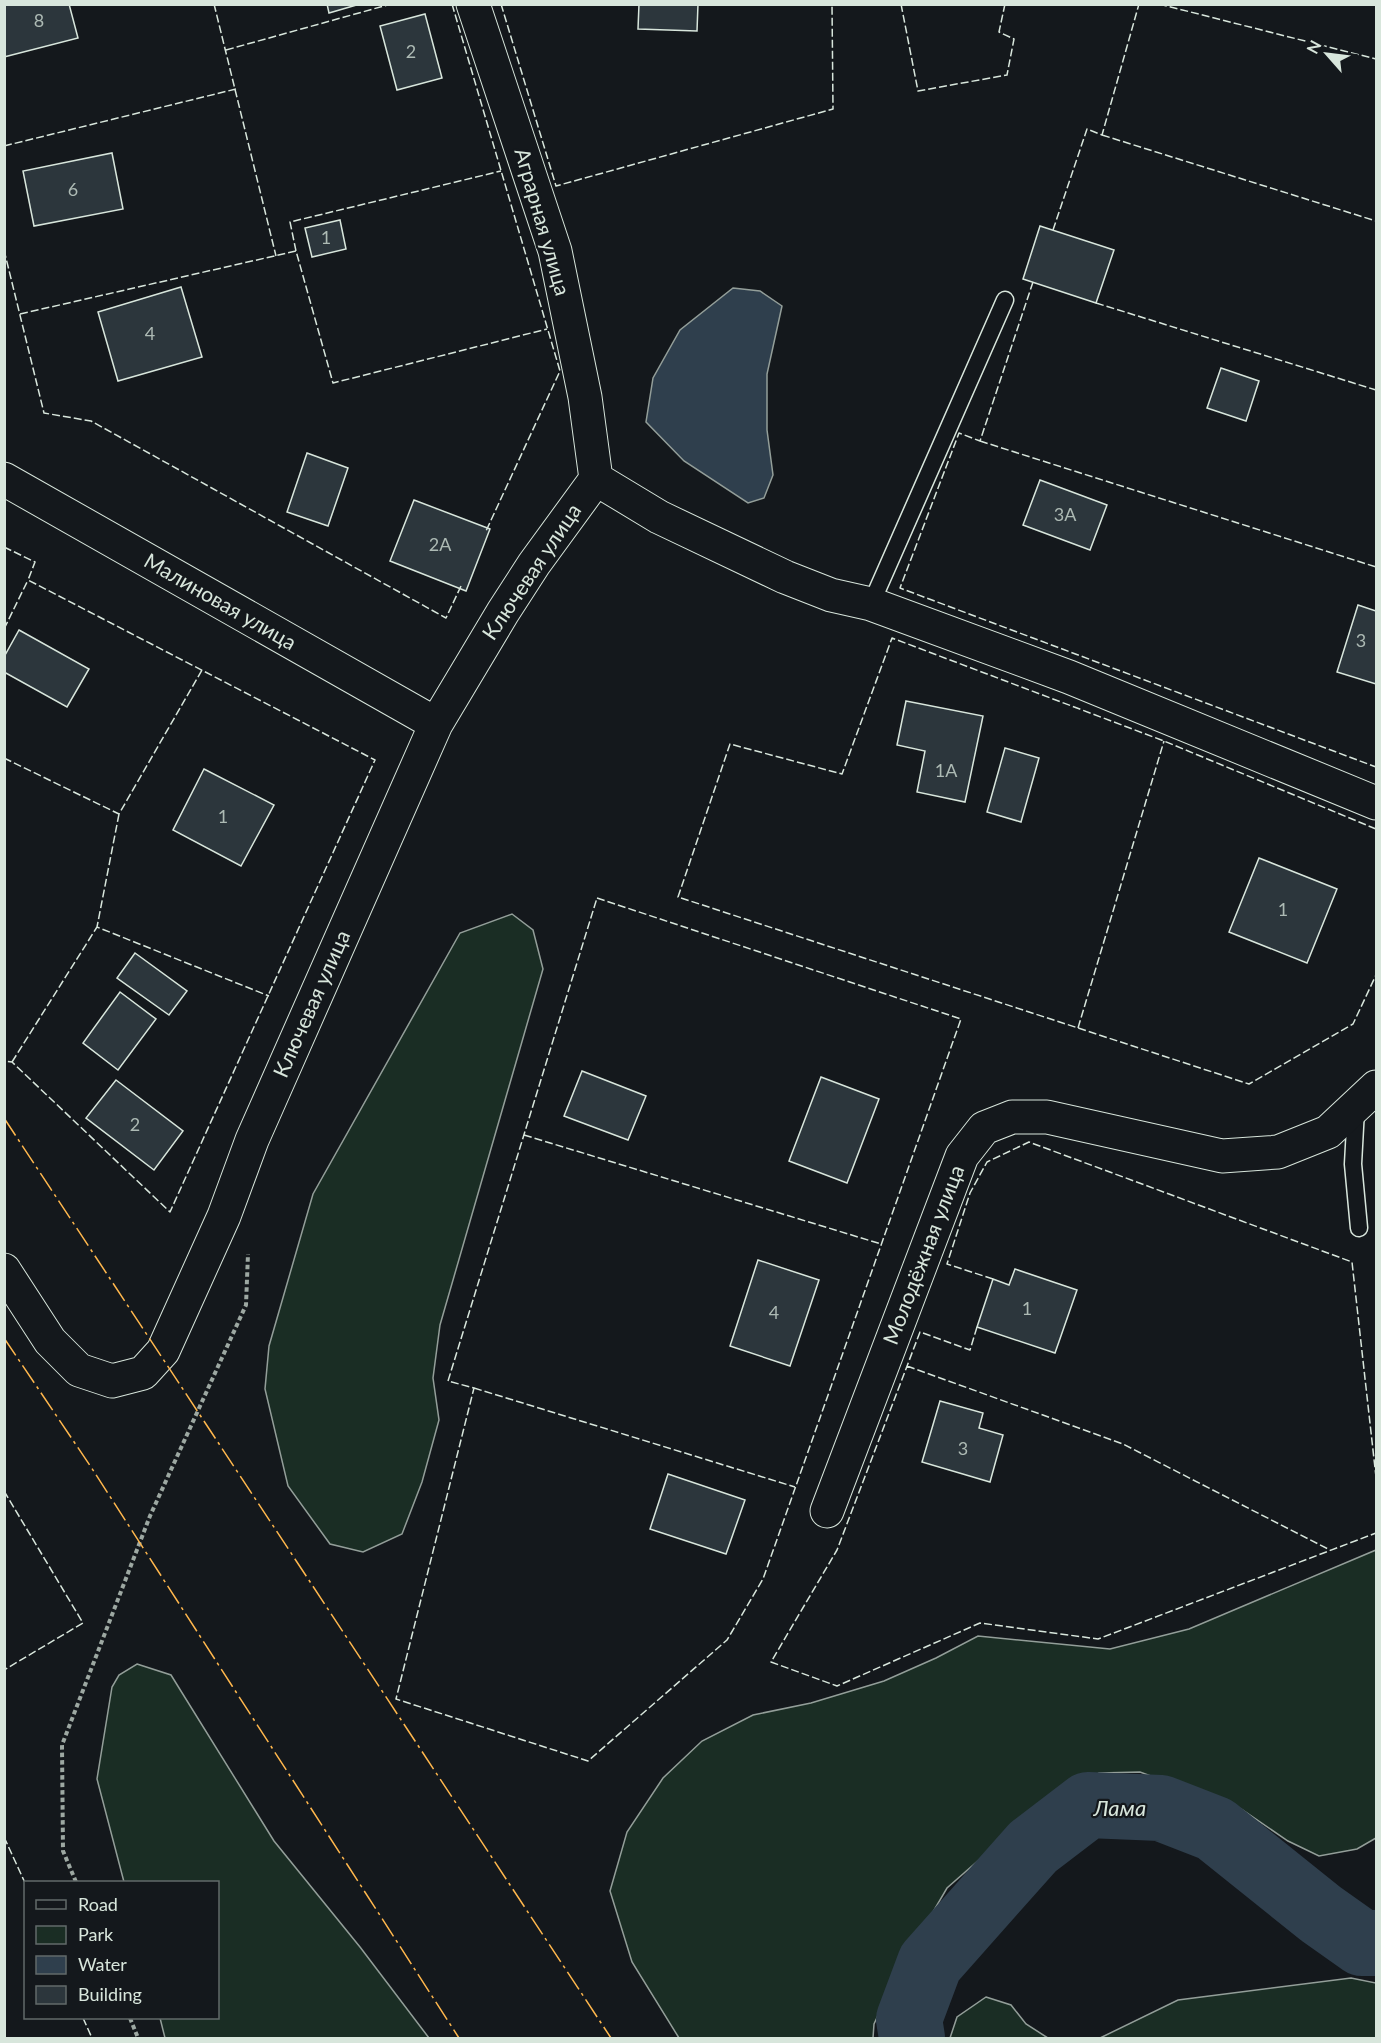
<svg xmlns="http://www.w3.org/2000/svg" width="1381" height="2043" font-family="Lato,sans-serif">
<rect width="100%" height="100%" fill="#14181c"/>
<path fill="#1a2d24" stroke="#939e99" stroke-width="1.5" d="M512,914L533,930L543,969L440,1325L433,1378L439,1420L422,1482L402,1534L363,1552L330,1544L288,1486L265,1389L269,1346L313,1194L460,933Z
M1376,1550V1838L1357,1849L1319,1856L1288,1841L1241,1809L1140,1772L1099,1773L1036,1810L947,1888L903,1963L874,2024L873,2038H679L632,1962L610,1891L627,1832L663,1778L702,1741L753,1715L811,1703L884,1681L936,1658L978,1636L1110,1649L1189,1629Z
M137,1664L171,1675L274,1841L360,1947L429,2038H165L160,2018H218V1882H124L97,1779L112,1687L119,1675Z
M1351,1978L1376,1983V2038H1100L1178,2000Z
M986,1997L1011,2005L1026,2024L1048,2038H950L957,2017Z"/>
<path fill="#2f3f4d" stroke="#939e99" stroke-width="1.5" d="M733,288L760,291L782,306L767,374V430L773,475L764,498L748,503L684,461L646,422L653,378L680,330Z"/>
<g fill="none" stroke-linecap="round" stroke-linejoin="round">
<path stroke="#2f3f4d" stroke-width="66" d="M912,2038L909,2019L930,1963L1033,1847L1088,1805L1161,1808L1215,1829L1321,1914L1362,1943H1376"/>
</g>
<path fill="#2c363c" stroke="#d8e6dc" stroke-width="1.5" d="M4,4H69L78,38L4,57Z
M327,4H360L329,13Z
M639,4H698L697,31L638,29Z
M425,14L442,78L397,90L380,26Z
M112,153L123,209L34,226L23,171Z
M340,220L346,249L312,257L305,228Z
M1040,226L1114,250L1096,303L1023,279Z
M181,287L202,357L118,381L98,312Z
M1221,368L1259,381L1246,421L1207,408Z
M307,453L348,468L328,526L287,512Z
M1040,480L1107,505L1090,550L1023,525Z
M414,500L490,529L466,591L390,561Z
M1358,605L1376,611V684L1337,672Z
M19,630L89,669L67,707L4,672V657Z
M906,701L983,716L965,802L917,792L925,751L897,745Z
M1005,748L1039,758L1021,822L987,812Z
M204,769L274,805L241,866L173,830Z
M1259,858L1337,889L1307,963L1229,932Z
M135,953L187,991L169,1015L117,978Z
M120,992L156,1019L118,1070L83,1043Z
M582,1071L646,1096L628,1140L564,1116Z
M821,1077L879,1099L847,1183L789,1161Z
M116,1080L183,1131L154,1170L86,1118Z
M758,1260L819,1280L790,1366L730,1346Z
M1015,1269L1077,1290L1055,1353L977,1327L993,1279L1009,1285Z
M940,1401L983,1413L979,1428L1003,1435L990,1482L922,1462Z
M668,1474L745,1500L726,1554L650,1529Z"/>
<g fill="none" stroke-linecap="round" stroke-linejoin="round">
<defs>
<path id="service" d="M871,604L1005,300
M1356,1109L1353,1164L1359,1228"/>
<path id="minor" d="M473,4L555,251L585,397L596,479
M4,479L436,724
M596,479L659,517L785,577L831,595L871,604L1069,677L1376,803
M4,1270L50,1341L79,1370L112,1381L143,1373L163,1351L224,1216L252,1140L436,724L503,612L534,564L596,479
M827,1511L962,1156L984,1128L1012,1117H1047L1222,1156L1278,1152L1328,1132L1376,1087"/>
</defs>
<use href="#service" stroke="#d8e6dc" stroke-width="19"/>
<use href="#minor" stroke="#d8e6dc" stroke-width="35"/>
<path stroke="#9da8a2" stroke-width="4" stroke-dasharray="4.5 3" stroke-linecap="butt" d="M76,1882L63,1851L62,1745L150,1516L246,1305L248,1254
M130,2018L138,2038"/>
<use href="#service" stroke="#14181c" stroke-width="16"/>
<use href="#minor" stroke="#14181c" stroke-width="33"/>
<path stroke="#d8e6dc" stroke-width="1.5" stroke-dasharray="8 3" stroke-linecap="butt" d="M214,4L276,256
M452,4L560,371L486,531
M501,4L556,186L833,109L832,4
M901,4L918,91L1007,75L1014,39L999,32L1005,4
M1159,4L1376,59
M226,50L391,4
M1102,135L1376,221
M4,146L236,89
M1053,230L1087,129L1102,135L1139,4
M4,250L44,413L91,421L446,618L461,586
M296,251L290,222L501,171
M1033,282L980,441L959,433L900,588L1376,767
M1096,303L1376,390
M20,314L296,251L333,383L547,329
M980,441L1376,567
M4,547L35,562L28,580L375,760L170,1212L12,1062L4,1061
M4,629L28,580
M4,758L119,814L202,670
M119,814L97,927L269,996
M1376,829L1164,741L892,638L842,774L730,744L678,897L1249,1084L1353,1024L1376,975
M597,898L961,1019L763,1579L727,1640L588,1761L396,1699L474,1388L448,1381Z
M1078,1028L1164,741
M12,1062L97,927
M524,1135L881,1244
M993,1279L947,1264L970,1193L987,1162L1029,1142L1352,1262L1376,1477
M977,1327L970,1350L920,1332L837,1550L771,1662L837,1686L980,1623L1098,1639L1376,1533
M907,1366L1123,1444L1330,1550
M474,1388L795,1487
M4,1491L83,1623L4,1670
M4,1837L26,1885
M83,2018L92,2038"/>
<path stroke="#ffb74d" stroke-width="1.5" stroke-dasharray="21 4.5 3 4.5" stroke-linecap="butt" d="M4,1118L611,2038
M4,1338L91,1467L459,2038"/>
</g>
<g text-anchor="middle" stroke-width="4.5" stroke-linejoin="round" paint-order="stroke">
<g font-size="18" fill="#adbab4">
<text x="39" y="27">8</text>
<text x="411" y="58">2</text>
<text x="73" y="196">6</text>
<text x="326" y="244">1</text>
<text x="150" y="340">4</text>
<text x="1065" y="521">3А</text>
<text x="440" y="551">2А</text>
<text x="1361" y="647">3</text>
<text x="946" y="777">1А</text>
<text x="223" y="823">1</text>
<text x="1283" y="916">1</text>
<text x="135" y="1131">2</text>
<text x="1027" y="1315">1</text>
<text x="774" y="1319">4</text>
<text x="963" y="1455">3</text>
</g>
<g font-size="21" fill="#d8e6dc" stroke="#14181c">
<text transform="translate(542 222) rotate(74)" y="7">Аграрная улица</text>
<text transform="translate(532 572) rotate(-56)" y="7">Ключевая улица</text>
<text transform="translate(220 602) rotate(30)" y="7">Малиновая улица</text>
<text transform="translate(312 1004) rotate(-66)" y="7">Ключевая улица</text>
<text transform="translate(924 1255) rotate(-69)" y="7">Молодёжная улица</text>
</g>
<g font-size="22" font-style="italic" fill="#d8e6dc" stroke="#14181c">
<text x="1120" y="1816">Лама</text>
</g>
</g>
<rect width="1381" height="2043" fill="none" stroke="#d8e6dc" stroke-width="12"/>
<rect x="24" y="1881" width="195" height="138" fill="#14181c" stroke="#626a69" stroke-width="1.5"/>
<rect x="36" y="1900" width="30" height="9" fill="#14181c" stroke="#626a69" stroke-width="1.5"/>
<text x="78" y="1911" font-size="18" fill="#d8e6dc">Road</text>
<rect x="36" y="1926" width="30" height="18" fill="#1a2d24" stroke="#626a69" stroke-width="1.5"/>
<text x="78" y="1941" font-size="18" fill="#d8e6dc">Park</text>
<rect x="36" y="1956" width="30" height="18" fill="#2f3f4d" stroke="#626a69" stroke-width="1.5"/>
<text x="78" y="1971" font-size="18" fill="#d8e6dc">Water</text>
<rect x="36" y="1986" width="30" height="18" fill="#2c363c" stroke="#626a69" stroke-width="1.5"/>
<text x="78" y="2001" font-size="18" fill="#d8e6dc">Building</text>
<g transform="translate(1327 54) rotate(298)" stroke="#14181c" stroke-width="4.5" paint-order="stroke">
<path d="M0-4.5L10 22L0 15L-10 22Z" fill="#d8e6dc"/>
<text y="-9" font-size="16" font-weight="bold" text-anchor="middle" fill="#d8e6dc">N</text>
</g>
</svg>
